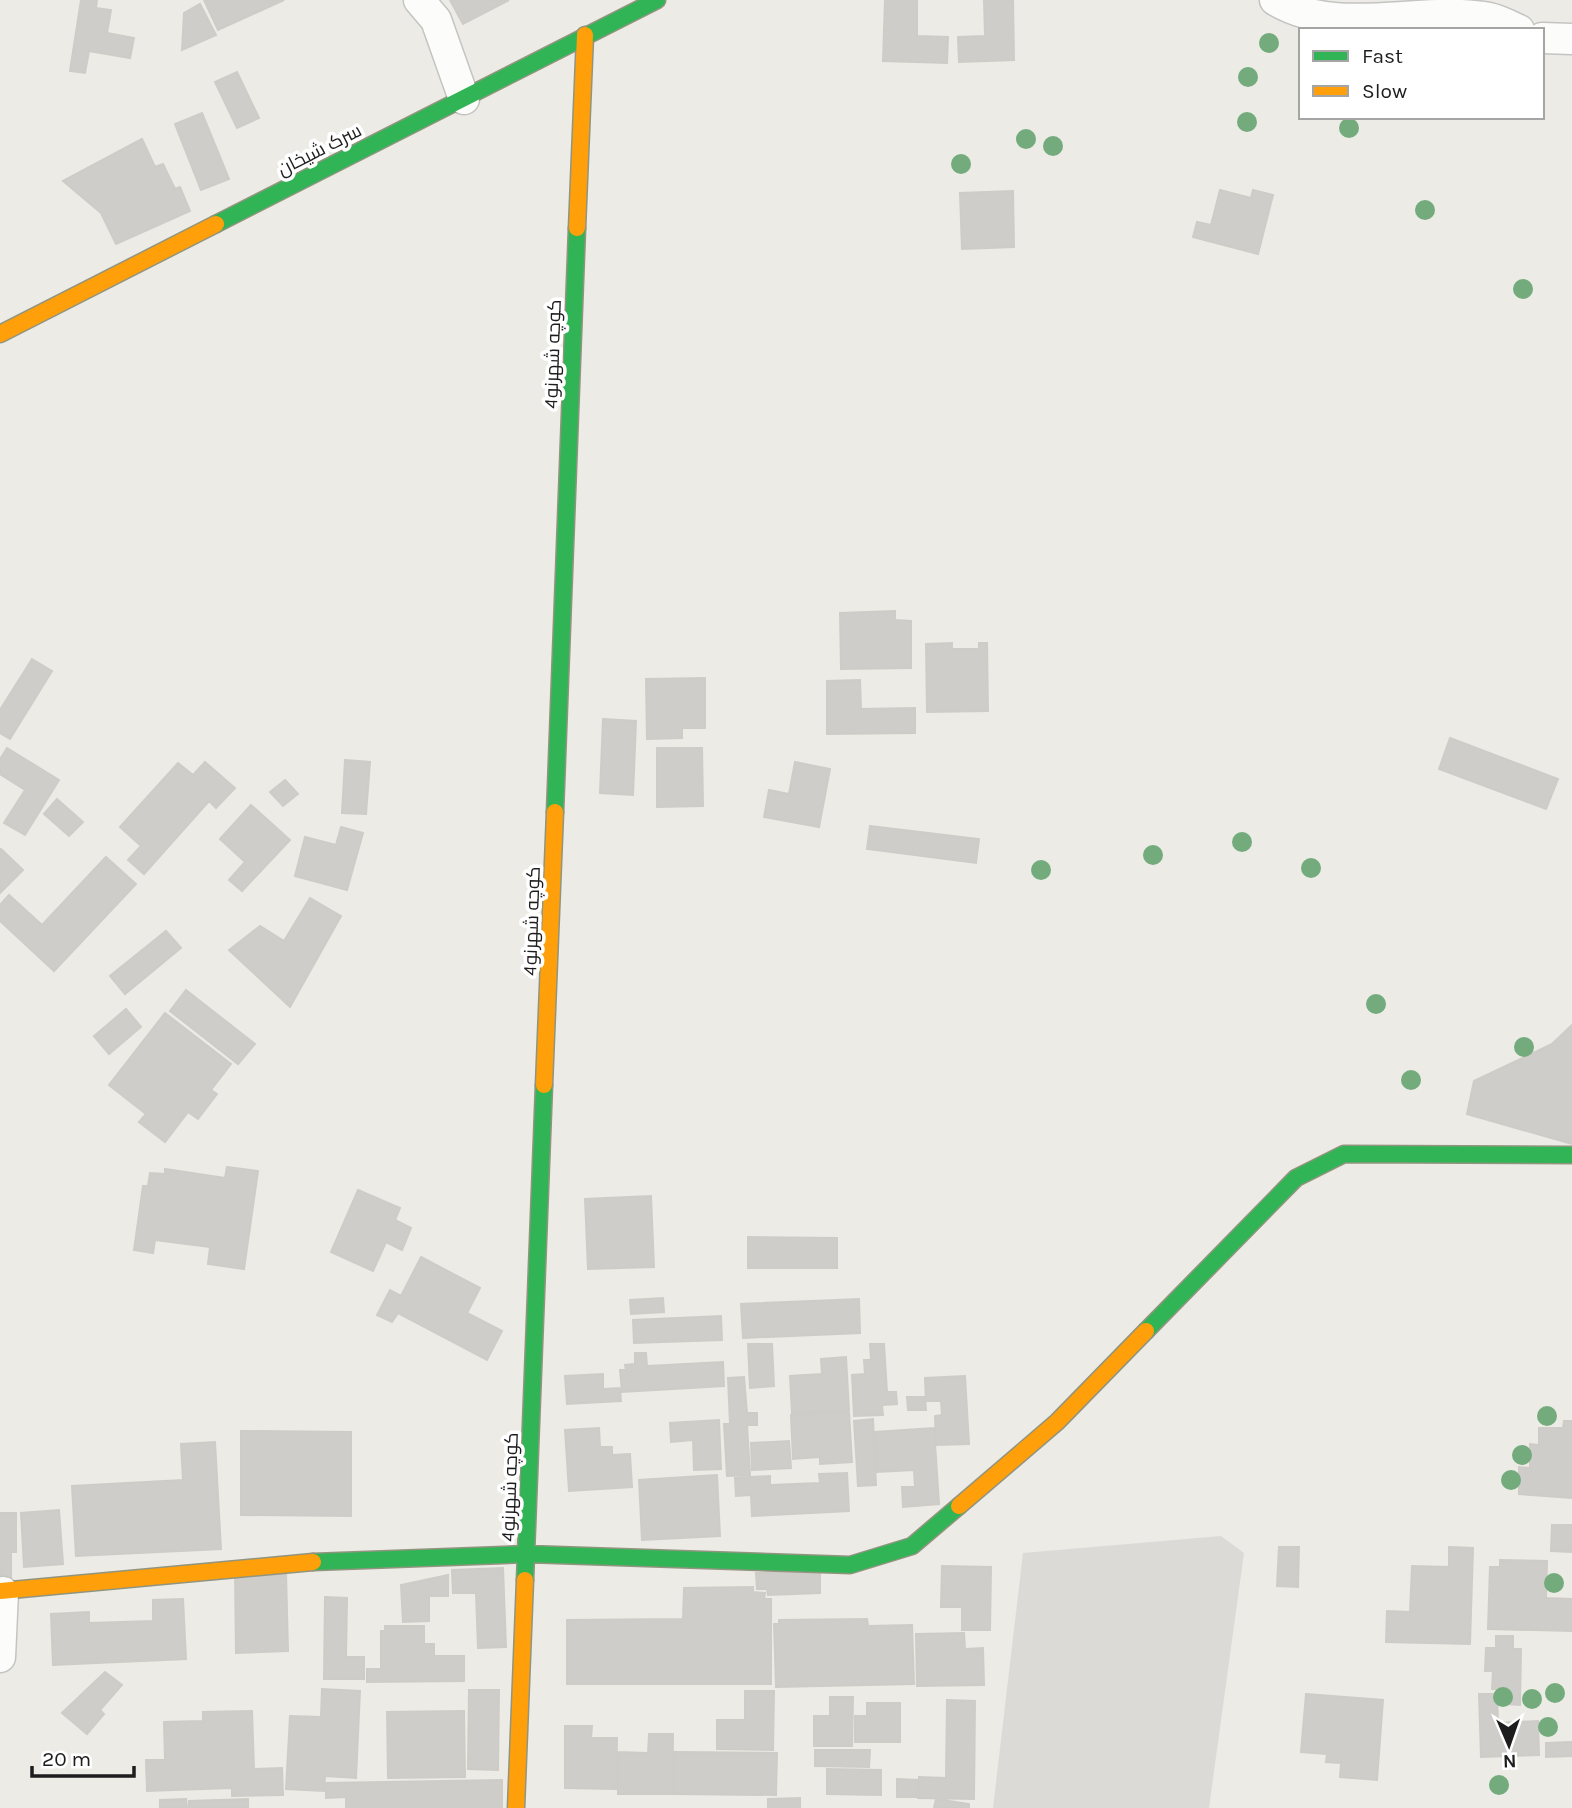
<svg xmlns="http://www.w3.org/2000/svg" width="1572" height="1808" font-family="Karla,Cairo,sans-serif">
<rect width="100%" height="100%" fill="#ecebe6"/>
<path fill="#dbdad7" d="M1221,1536L1244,1553L1209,1808H993L1023,1553Z"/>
<path fill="#cecdc9" stroke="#cfccc8" stroke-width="2" d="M81,0H97L96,8L111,10L107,33L134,38L130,58L89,51L85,73L70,71Z
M204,0H284L218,30Z
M450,0H509L463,24Z
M885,0H917V36L948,37L947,63L883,61Z
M984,0H1013L1014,60L959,62L958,37L985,36Z
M200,4L216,35L182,50L184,13Z
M237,72L259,118L237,128L215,82Z
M202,113L229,179L201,190L175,124Z
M142,139L155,167L163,164L175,189L180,187L190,211L116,244L101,213L63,181Z
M1220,190L1251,198L1253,190L1273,195L1258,254L1193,237L1197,222L1211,225Z
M1013,191L1014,247L962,249L960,193Z
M895,611V620L911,621V668L841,669L840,613Z
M952,643V649H979V643H987L988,711L927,712L926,644Z
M32,659L52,671L10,739L0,733V710Z
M705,678V728H682V738L647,739L646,679Z
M860,680L861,709L915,708V733L827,734V681Z
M603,719L636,721L633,795L600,793Z
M1450,738L1558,779L1546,809L1439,769Z
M7,748L59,780L25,835L4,823L25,790L0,774V759Z
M657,748H702L703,806L657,807Z
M345,760L370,762L366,814L342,813Z
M205,762L235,788L216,808L209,801L144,874L128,860L141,846L120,827L178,763L193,775Z
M795,762L830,769L819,827L764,817L769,790L789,794Z
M285,780L298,794L283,806L270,792Z
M57,799L83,822L69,836L44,814Z
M251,805L290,840L242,891L229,880L245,862L220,839Z
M870,826L979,839L976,863L867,849Z
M341,827L363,833L347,890L295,876L305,837L336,845Z
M1,849L23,870L0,893V850Z
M106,857L136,884L54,971L0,921V905L9,895L42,925Z
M310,898L341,916L290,1007L229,950L260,926L284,941Z
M166,931L181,948L125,994L110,976Z
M186,990L255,1044L238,1064L170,1011Z
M126,1009L141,1027L109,1054L94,1036Z
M165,1013L231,1064L211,1090L217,1094L198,1119L188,1112L165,1142L139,1122L146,1114L109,1085Z
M1572,1025V1144L1467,1114L1474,1081L1552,1044Z
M227,1167L258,1171L244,1269L208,1264L210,1247L155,1240L153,1253L134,1250L143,1186H148L150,1173L165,1174V1169L225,1178Z
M358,1190L400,1208L395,1220L411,1228L402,1250L386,1242L373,1271L331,1252Z
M651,1196L654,1267L588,1269L585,1199Z
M748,1237L837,1238V1268H748Z
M421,1257L480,1288L467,1313L502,1331L487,1360L398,1313L392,1322L377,1315L390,1290L401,1296Z
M663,1298L664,1312L631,1314L630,1300Z
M859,1299L860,1333L743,1338L741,1304Z
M721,1316L722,1340L634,1343L633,1320Z
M748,1344H772L774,1386L750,1388Z
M870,1344H884L887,1392H896L897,1404L882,1405L883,1415L854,1416L852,1375L865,1374L864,1360H871Z
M635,1353H646L647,1366L723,1362L724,1386L622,1392L620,1370H626L625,1365L635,1364Z
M846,1357L849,1410L792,1413L790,1376L822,1374L821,1359Z
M603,1374V1389L620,1388L621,1401L567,1404L565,1376Z
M965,1376L969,1444L936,1445L935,1416L942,1415L941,1401H926L925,1378Z
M744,1377L747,1413H757V1425H747L750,1475L727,1476L724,1424H730L728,1378Z
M907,1397H925L926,1410H908Z
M849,1412L852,1462L820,1464V1457L793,1459L791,1415Z
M873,1419L876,1485L858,1486L854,1421Z
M719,1420L721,1469L694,1470L693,1440L671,1442L670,1423Z
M1564,1421H1572V1498L1519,1494V1467L1530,1468V1444L1539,1445V1428H1563Z
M599,1428L600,1447H612V1455L630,1454L632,1487L569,1491L565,1430Z
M934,1428L939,1504L903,1507L902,1487H915L914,1470L877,1472L875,1432Z
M241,1431L351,1432V1516L241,1515Z
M789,1441L791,1468L752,1470L751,1443Z
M215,1442L221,1549L76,1556L72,1486L183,1480L181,1444Z
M847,1473L849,1511L752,1516L751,1495L736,1496L735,1478L770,1476V1485L820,1483L819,1474Z
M717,1475L720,1536L642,1540L639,1480Z
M59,1510L63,1564L24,1567L21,1513Z
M0,1513H16V1552H11V1578H0Z
M1552,1525H1572V1552L1551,1551Z
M1279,1547H1299L1298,1587L1277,1586Z
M1449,1547L1473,1548L1470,1644L1386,1642L1387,1611L1410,1612L1412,1566L1449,1567Z
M1500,1560L1547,1561L1546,1598L1572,1599V1631L1488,1629L1490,1567H1500Z
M942,1566L991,1567L990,1630H962V1607H941Z
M503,1568L506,1647L478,1648L476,1593H453L452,1570Z
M820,1571V1593L768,1595L767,1589H757L756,1573Z
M286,1572L288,1651L236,1653L235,1573Z
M448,1575V1596H429V1621L403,1622L401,1585Z
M753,1587V1592L765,1593L764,1599H771V1684H567V1620L683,1619L684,1588Z
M325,1597L347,1598L346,1657H364V1679H324Z
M183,1599L186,1659L53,1665L51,1614L89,1612V1623L153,1621V1600Z
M867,1619L868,1626L912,1625L914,1684L776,1687L774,1624H779V1620Z
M385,1626H424V1644H434V1656H464V1681L367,1682V1669H381V1631H385Z
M964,1633L965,1649L983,1648L984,1685L917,1686L916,1634Z
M1496,1636H1513V1649H1521L1520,1705L1507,1704V1689H1492L1493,1671H1485L1486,1648H1496Z
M105,1672L122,1685L100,1710L104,1714L87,1734L62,1713Z
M322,1689L360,1691L356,1778L325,1776L324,1791L286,1789L290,1716L321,1717Z
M469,1690H499L498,1770L468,1769Z
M745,1691H774L773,1750L717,1749V1720H745Z
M1306,1694L1383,1700L1377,1780L1340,1777L1341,1763L1326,1762L1327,1754L1301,1752Z
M1479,1694H1497L1498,1723L1538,1721L1539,1755L1481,1757Z
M830,1697H853L852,1746H814V1716H830Z
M947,1700L975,1701L974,1799L918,1798L919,1777L946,1778Z
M867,1703H900V1742H855V1716H867Z
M252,1711L254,1769L282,1768L283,1795L232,1796V1788L147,1791L146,1760H165L164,1722L203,1721V1712Z
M464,1711L465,1777L388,1778L387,1712Z
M565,1726H592L591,1738H617L616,1789L565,1788Z
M649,1734H673L672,1794H618V1752L648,1753Z
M1572,1742V1756L1546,1757V1743Z
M815,1750H870L869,1767L815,1766Z
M674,1752L777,1753L776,1795L674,1794Z
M827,1769L881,1770V1795L827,1794Z
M897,1779L918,1780L917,1797H897Z
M502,1780V1808H346V1797L326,1798V1783Z
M800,1798V1808H768V1799Z
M186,1799L187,1808H160V1800Z
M248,1799V1808H189V1801Z
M936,1799L969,1804V1808H934Z"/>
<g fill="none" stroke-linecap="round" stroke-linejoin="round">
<defs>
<path id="street" d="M419,0L436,20L464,99
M1275,0C1338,38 1420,5 1489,18C1499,20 1510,26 1519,30
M1542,38L1572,39
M0,1657L3,1592"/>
<path id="fast" d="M216,224L657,0
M555,812L577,228
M1146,1331L1296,1178L1344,1154L1572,1155
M313,1562L527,1554L850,1565L912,1546L959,1506
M525,1580L544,1085"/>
<path id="slow" d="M577,228L585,35
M0,334L216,224
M544,1085L555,812
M959,1506L1057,1422L1146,1331
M0,1591L313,1562
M516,1808L525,1580"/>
</defs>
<use href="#street" stroke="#c4c4c2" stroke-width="33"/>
<use href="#fast" stroke="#91957f" stroke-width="19"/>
<use href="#slow" stroke="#91957f" stroke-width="19"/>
<use href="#street" stroke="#fcfcfb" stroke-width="30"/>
<use href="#fast" stroke="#30b455" stroke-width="16"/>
<use href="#slow" stroke="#ff9f0a" stroke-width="16"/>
</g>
<g fill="#73ab7c">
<circle cx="1269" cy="43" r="10"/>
<circle cx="1248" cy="77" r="10"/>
<circle cx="1247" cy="122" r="10"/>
<circle cx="1349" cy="128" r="10"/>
<circle cx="1026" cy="139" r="10"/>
<circle cx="1053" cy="146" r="10"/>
<circle cx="961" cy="164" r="10"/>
<circle cx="1425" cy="210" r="10"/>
<circle cx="1523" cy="289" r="10"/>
<circle cx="1242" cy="842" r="10"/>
<circle cx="1153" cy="855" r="10"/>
<circle cx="1311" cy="868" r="10"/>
<circle cx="1041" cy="870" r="10"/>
<circle cx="1376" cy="1004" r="10"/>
<circle cx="1524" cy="1047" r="10"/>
<circle cx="1411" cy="1080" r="10"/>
<circle cx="1547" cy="1416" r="10"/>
<circle cx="1522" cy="1455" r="10"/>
<circle cx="1511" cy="1480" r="10"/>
<circle cx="1554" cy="1583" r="10"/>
<circle cx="1555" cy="1693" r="10"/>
<circle cx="1503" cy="1697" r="10"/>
<circle cx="1532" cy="1699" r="10"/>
<circle cx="1548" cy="1727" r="10"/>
<circle cx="1499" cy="1785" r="10"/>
</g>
<g text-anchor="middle" stroke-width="7" stroke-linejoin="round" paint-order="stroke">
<g font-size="19" fill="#1d1d1d" stroke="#fff">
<text transform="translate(319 149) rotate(-27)" y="7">سرک شیخان</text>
<text transform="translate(552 354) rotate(-88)" y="7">کوچه شهرنو4</text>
<text transform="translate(531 921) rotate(-88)" y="7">کوچه شهرنو4</text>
<text transform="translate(509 1487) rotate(-88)" y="7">کوچه شهرنو4</text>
</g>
</g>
<rect x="1299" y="28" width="245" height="91" fill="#ffffff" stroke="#a5a5a5" stroke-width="2"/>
<rect x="1313" y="51" width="35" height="10" fill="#30b455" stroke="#a5a5a5" stroke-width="2"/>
<text x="1362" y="63" font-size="21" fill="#1d1d1d">Fast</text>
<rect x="1313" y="86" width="35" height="10" fill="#ff9f0a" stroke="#a5a5a5" stroke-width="2"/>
<text x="1362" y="98" font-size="21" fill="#1d1d1d">Slow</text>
<g transform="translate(1509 1745) rotate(178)" stroke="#ffffff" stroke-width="5" paint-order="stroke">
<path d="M0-5L12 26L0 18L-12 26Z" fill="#1d1d1d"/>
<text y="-10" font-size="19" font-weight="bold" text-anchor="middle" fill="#1d1d1d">N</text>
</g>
<path d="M32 1766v10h102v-10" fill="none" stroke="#1d1d1d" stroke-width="3.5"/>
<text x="42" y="1766" font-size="21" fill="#1d1d1d" stroke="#ffffff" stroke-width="5" paint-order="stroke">20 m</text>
</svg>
